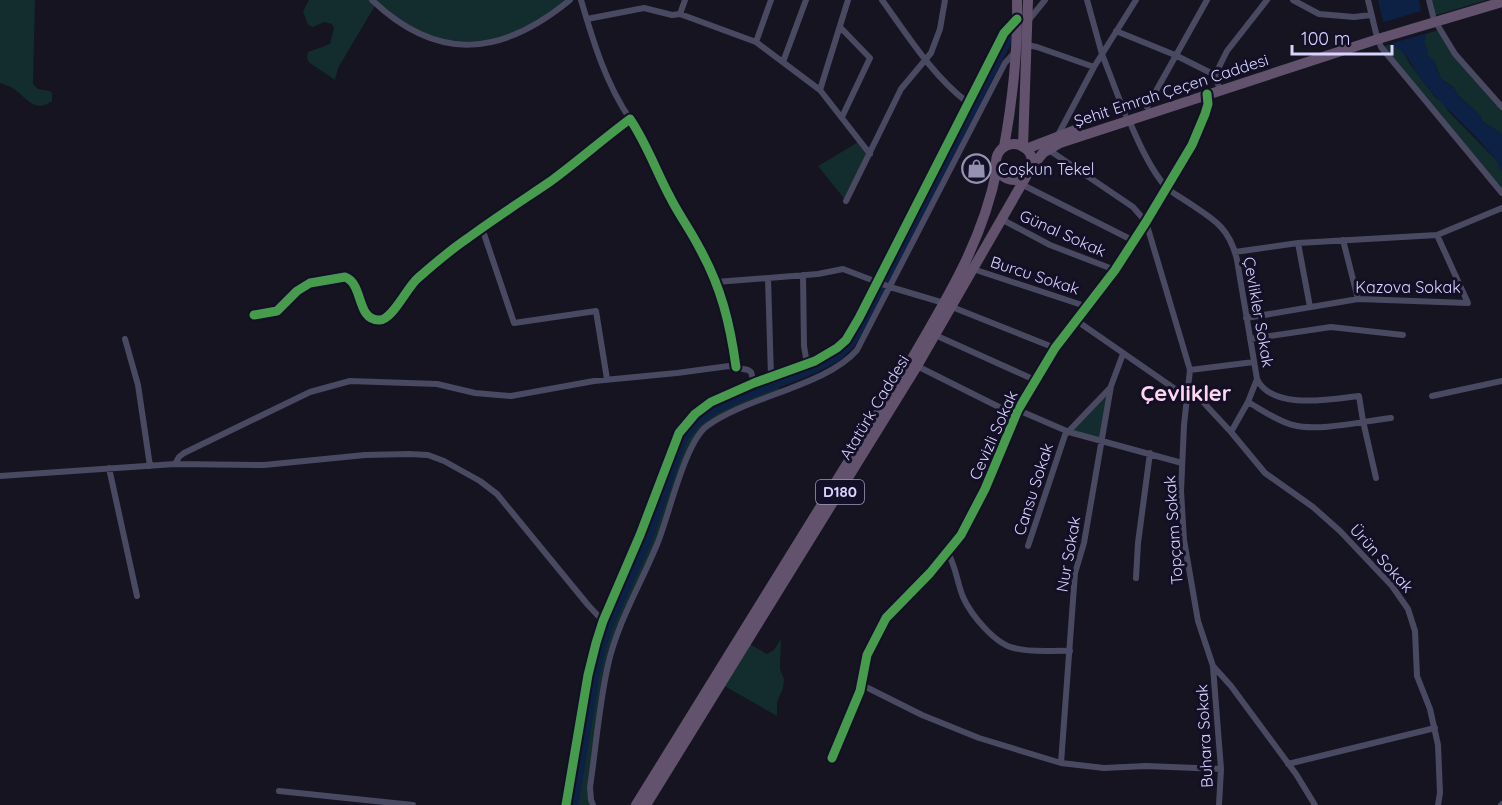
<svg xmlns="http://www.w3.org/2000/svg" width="1502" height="805" font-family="Quicksand,sans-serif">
<rect width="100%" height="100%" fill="#161421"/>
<path fill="#132c2d" d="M0,0H35L33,84L38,89L50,91L52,93V101C34,114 26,97 14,89C10,86 5,85 0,83Z
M309,0H570L537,23L485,43L430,39L376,4L338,68L335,80L310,63L307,59L308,52L330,44L334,28L332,24L324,22L313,27L308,25L303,11Z
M1429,0H1487L1433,16Z
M1439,30L1502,107V134L1482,121L1480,115L1459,96L1453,87L1441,79L1434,61L1427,55L1424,42L1425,34Z
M1392,44L1403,52L1410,64L1435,97L1445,105L1448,111L1497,161L1502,171V193L1381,47Z
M860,141L870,154L846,201L818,166Z
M775,376L780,391L738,408L697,436L658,543L618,629L607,667L590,787L593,805H566L590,663L675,441L704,407Z
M1111,386L1102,439L1069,432Z
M781,639L780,669L784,679L783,688L777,702V716L721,684L746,642L767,654L774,650Z"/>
<path fill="#0d2144" d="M1378,0H1419L1426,37L1424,42L1428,51L1427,55L1434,61L1438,73L1444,82L1453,87L1459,96L1480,115L1482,121L1502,134V171C1499,167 1498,163 1495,159C1489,151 1481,143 1474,135C1450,111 1425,89 1409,60C1405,52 1396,50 1393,44C1385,30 1381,15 1378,0Z"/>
<path fill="#161421" d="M1424,10L1428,33L1389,44L1381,23Z"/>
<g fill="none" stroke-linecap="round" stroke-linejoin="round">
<path stroke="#0d2144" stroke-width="7" d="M575,805L596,676L603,645L610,625L649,540L682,444L686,437L696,424L716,410L735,401L809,372L837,358L851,345L866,321L1015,28"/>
<path stroke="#4a4962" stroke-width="6" d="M372,0C438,63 502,56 570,0
M581,0C593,41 606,84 630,119
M882,0C908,36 932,75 967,102
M1087,0L1102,54L1125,114
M1293,0L1319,14L1354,17L1371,15
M1368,0L1376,33
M1429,0L1433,16
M680,14L685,0
M587,19L644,8L672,15L680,14L756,42L820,90L870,154
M1028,21L1045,0
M1435,21L1455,54L1502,107
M840,27L870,58L842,117
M1116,31L1175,55L1215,75
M1378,39L1381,47L1502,193
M756,42L771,0
M1027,45L1037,47L1094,67
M783,62L806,0
M820,90L848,0
M1220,90L1215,75L1227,51L1267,0
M1147,107L1207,0
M1129,120C1138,142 1149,167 1165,186C1169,191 1177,195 1183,199C1211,218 1229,225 1237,260L1257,379L1248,402L1231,432
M1058,135L1094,67L1136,0
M1049,150L1133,207L1146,222L1190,370L1184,425L1181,491L1184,540L1198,621L1213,666L1231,686L1296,774L1315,805
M1021,184L1134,241
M846,201L901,89L931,53L940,29L945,0
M1001,219L1050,245L1115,270
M482,228L514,323L596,311L607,379
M1343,240L1358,299
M1298,243L1310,307
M1235,252L1298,243L1437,235
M973,269L1088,307
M803,275L804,346L807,364
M768,278L771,377
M716,282L818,274L843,269L890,287L944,303
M952,307L1055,348
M254,315L277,311L297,291L310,283L345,277C364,284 356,320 379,320C392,321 407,287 418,278C434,264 450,250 468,238C495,218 523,200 551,181C578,161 603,139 630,119C647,144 656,171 670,197C679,215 691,231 700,249C721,287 730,323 736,367
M1246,318L1358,299L1468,303L1437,235L1502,208
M1077,321L1188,398
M935,335L1035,380
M125,339L138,385L150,466
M1250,339L1331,327L1403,335
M917,366L1015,415
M1190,370L1254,362
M1257,379C1272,411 1332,399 1359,396L1363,421L1376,478
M1190,388L1231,432L1265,473L1313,507L1340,531L1392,586L1408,609L1415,631L1417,676L1430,709L1438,745L1440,793L1438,805
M1432,396L1502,381
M1248,402C1262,410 1277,421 1293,425C1318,432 1364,421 1391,418
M1018,410L1069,432L1182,463
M175,464L179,457L184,453L310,392L350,381L437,384L475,393L511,396L594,381L677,373L729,366L748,370L751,372L754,383
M109,468L137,596
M0,476L175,464L264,465L365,455L409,454L428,455L444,461L480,481L497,494L588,605L603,621
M1028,546L1065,435L1110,388
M948,553C956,567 957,582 963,597C971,615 995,644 1014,648C1031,653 1052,650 1070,651
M1136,578L1138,543L1150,453
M1213,667L1221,769L1219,805
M862,685L922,715L979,738L1061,763L1104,768L1146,766L1221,769
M832,758L860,691L867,655L886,618L930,573L961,535L985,489L1018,410L1055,348L1115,270L1146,222L1192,145L1205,114L1208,104L1207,94
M1061,763L1075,573L1084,543L1111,386L1123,354
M1288,764L1435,728
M279,791L413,805
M566,805L588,675L596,643L603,621L640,535L679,433L695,414L711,402L754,383L815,361L837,348L846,340L859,318L1004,33L1017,20
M593,805L591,800L590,787C596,747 599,705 608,665C618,621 641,584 658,542C669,515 685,442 707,426C748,396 826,386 857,350L1005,63L1015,52
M1501,805L1502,804"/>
<path stroke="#62526e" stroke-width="10" d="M996 162a18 18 0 1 1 36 0a18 18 0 1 1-36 0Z
M1004,147C1013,98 1018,50 1017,0
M1023,147L1028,0
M1026,149L1078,129
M1030,169L1043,153L1060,143L1378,39L1502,2
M636,805L910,362C947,298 982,243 997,169
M646,805L917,366L1027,175"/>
<defs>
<path id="cycleway" d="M254,315L277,311L297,291L310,283L345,277C364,284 356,320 379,320C392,321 407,287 418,278C434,264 450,250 468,238C495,218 523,200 551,181C578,161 603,139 630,119C647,144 656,171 670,197C679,215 691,231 700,249C721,287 730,323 736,367
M832,758L860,691L867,655L886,618L930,573L961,535L985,489L1018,410L1055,348L1115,270L1146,222L1192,145L1205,114L1208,104L1207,94
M566,805L588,675L596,643L603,621L640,535L679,433L695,414L711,402L754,383L815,361L837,348L846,340L859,318L1004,33L1017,19"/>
</defs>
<use href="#cycleway" stroke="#130f26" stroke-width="13"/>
<use href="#cycleway" stroke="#469c4c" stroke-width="9"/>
</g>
<defs>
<symbol id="shop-ring" viewBox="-11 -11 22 22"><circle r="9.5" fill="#130f26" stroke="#9591b1" stroke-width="1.5"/><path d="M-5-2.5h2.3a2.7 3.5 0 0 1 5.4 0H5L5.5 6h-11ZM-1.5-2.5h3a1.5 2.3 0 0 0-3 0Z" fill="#9591b1"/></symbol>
</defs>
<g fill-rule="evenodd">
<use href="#shop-ring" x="960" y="152" width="33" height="33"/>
</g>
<g text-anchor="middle" stroke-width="6" stroke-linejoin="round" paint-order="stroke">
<rect fill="#130f26" stroke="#9e99be" stroke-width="1.5" x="816" y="480" width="48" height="24" rx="4.5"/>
<g font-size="15" font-weight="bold" fill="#d9d4ff">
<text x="840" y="497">D180</text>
</g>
<g font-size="16" fill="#d9d4ff" stroke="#130f26">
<text transform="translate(1171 90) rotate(-18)" y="6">Şehit Emrah Çeçen Caddesi</text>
<text transform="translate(1063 233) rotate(24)" y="6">Günal Sokak</text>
<text transform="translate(1035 275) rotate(18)" y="6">Burcu Sokak</text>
<text x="1408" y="293">Kazova Sokak</text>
<text transform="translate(1259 312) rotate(80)" y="6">Çevlikler Sokak</text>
<text transform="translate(874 407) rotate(-59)" y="6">Atatürk Caddesi</text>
<text transform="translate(993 435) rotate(-66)" y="6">Cevizli Sokak</text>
<text transform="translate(1033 489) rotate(-72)" y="6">Cansu Sokak</text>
<text transform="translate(1173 530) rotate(-94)" y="6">Topçam Sokak</text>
<text transform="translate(1068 554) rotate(-80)" y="6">Nur Sokak</text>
<text transform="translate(1382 558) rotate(48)" y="6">Ürün Sokak</text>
<text transform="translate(1204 736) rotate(-93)" y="6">Buhara Sokak</text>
</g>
<g font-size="16" fill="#d9d4ff" stroke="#130f26" text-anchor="start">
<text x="998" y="175">Coşkun Tekel</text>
</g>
<g font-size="22" font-weight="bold" fill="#ffd6f0" stroke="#130f26">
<text x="1186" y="401">Çevlikler</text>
</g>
</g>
<path d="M1292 45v9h100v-9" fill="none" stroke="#d9d4ff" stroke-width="3"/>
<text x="1301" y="45" font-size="18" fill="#d9d4ff" stroke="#130f26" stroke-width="4.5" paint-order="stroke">100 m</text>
</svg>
